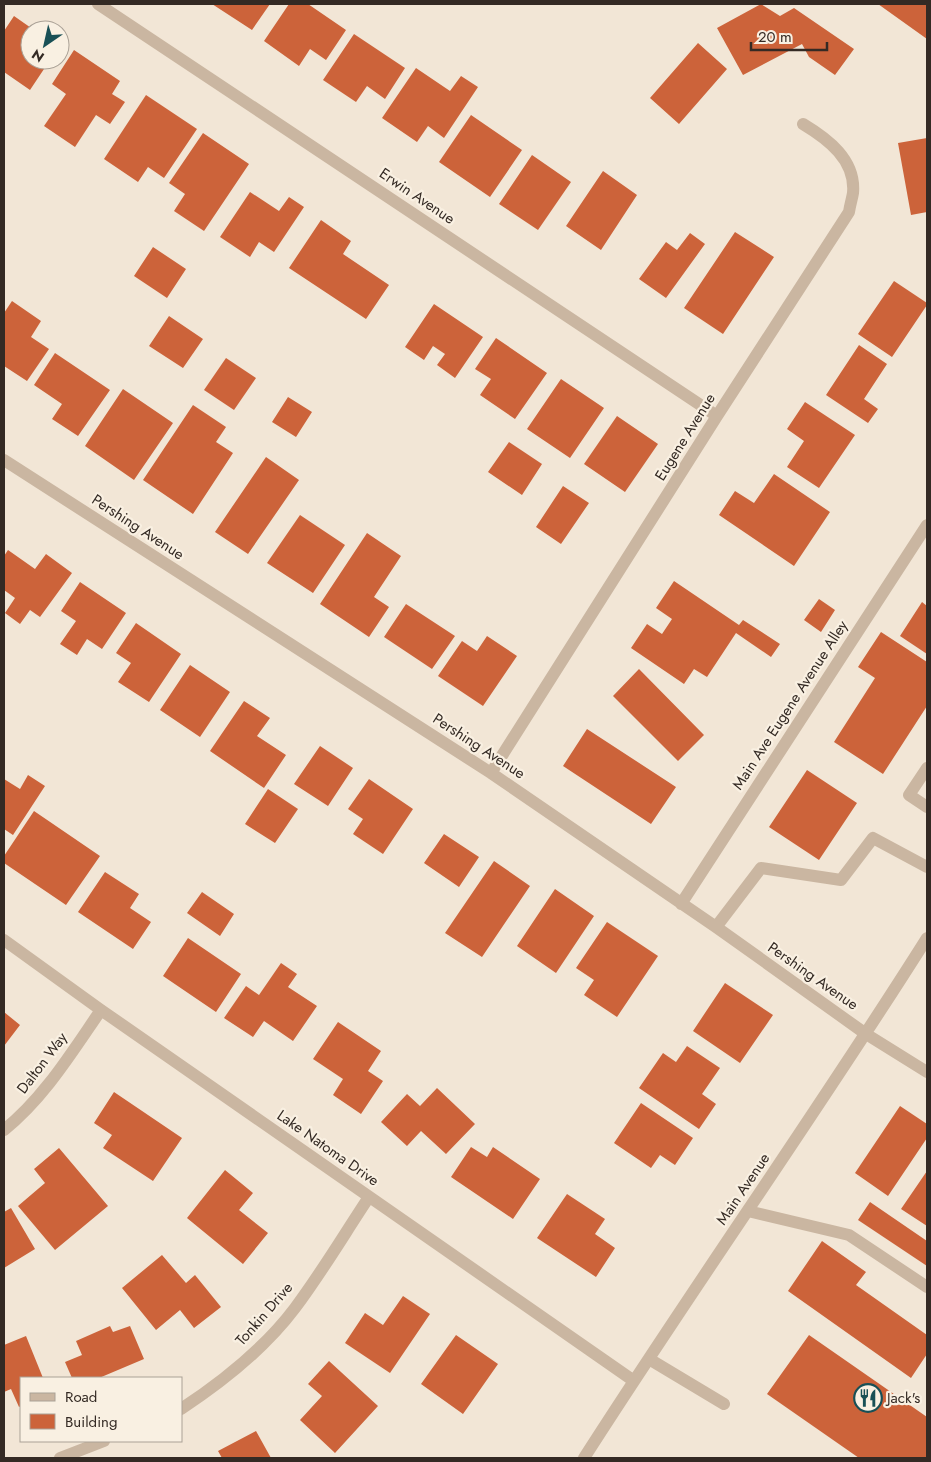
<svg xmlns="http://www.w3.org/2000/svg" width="931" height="1462" font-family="Jost,sans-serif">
<rect width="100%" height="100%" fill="#f2e6d6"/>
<path fill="#cc633a" d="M212,4H270L252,30Z
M289,4H308L346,30L326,60L310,49L299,66L264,41Z
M761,4L780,16L794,8L854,49L835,75L809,57L802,44L743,75L717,28Z
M878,4H927V39Z
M14,16L34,30H30V60H50L30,90L4,72V31Z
M354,34L405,68L385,99L367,86L356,102L323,80Z
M698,43L727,69L679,124L650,98Z
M74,50L120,81L112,94L125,102L110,124L96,115L75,147L44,126L66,94L52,84Z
M416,68L450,91L461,76L478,87L444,138L428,126L417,142L382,118Z
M146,95L197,129L164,178L148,167L138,182L104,159Z
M471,115L522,150L490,197L439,162Z
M203,133L249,164L204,231L174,211L185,194L169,183Z
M927,138V212L911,215L898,143Z
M532,155L571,182L538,230L499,204Z
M603,171L637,195L601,250L566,226Z
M250,192L279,211L289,197L304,207L274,252L259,242L250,257L220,237Z
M321,220L351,241L343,254L389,285L366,319L289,268Z
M735,232L774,257L723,334L684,308Z
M690,233L705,244L666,298L639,279L666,242L677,250Z
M153,247L186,269L167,298L134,276Z
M894,281L927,303V305L892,357L858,334Z
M12,301L41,321L31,337L49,349L27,381L4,366V313Z
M434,304L483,337L455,378L437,365L445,354L433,346L424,360L405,347Z
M169,316L203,339L183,368L149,346Z
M496,338L547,373L515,419L480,395L491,379L475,369Z
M859,345L887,364L864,399L878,409L868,423L826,395Z
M55,353L110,390L78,436L52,419L62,404L34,385Z
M226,358L256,378L234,410L204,390Z
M561,379L604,408L570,458L527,429Z
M123,389L173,423L134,480L85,446Z
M288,397L312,412L296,437L272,422Z
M805,402L855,435L819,488L787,467L804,441L787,429Z
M193,405L226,427L216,442L233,453L193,514L143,480Z
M617,416L658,444L625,492L584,464Z
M509,442L542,464L522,495L488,472Z
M266,457L299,480L248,554L215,532Z
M774,474L830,512L794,566L719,515L735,491L754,503Z
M563,486L589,503L561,544L536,527Z
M300,515L345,545L313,593L267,563Z
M367,533L401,556L374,597L389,607L369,637L320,604Z
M8,550L35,569L46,554L72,573L40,617L30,610L20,624L5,613L15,598L4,590V556Z
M674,581L739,625L743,620L780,644L771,657L736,633L707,677L694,669L684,684L631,648L647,624L662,634L672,619L656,608Z
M80,582L126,613L102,649L87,639L77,655L60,644L76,621L61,611Z
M819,599L835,610L821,632L804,620Z
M922,602L927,606V654L900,636Z
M406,604L455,636L432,669L384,637Z
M136,623L181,654L149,702L118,682L131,663L116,653Z
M881,632L927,662V706L883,774L834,742L875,678L858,667Z
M487,636L517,656L483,706L438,676L462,641L477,651Z
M190,665L230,692L200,737L160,710Z
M639,669L704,735L678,761L613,696Z
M244,701L270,718L257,736L286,755L264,788L210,751Z
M587,729L676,787L651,824L563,766Z
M320,746L353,768L328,806L294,784Z
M807,770L857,803L819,860L769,827Z
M28,775L45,786L13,835L4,829V779L20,789Z
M369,779L413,809L383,854L353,834L363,819L348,809Z
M268,789L298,809L275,843L245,824Z
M34,811L100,856L66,905L4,863V856Z
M444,834L479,857L459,887L424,863Z
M494,861L530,886L482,957L445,933Z
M105,872L139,894L130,908L151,922L133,949L78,912Z
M555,889L594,916L556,973L517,946Z
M202,892L234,914L220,936L187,913Z
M607,922L658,956L617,1017L584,995L594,980L576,968Z
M188,938L241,974L216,1012L163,976Z
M281,963L297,974L288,987L317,1006L293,1041L264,1021L253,1037L224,1018L246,986L259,995Z
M725,983L773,1015L740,1063L693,1031Z
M4,1012L20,1025L4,1046Z
M338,1022L381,1051L368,1071L383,1081L361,1114L333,1095L343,1079L313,1059Z
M687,1046L720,1068L702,1094L716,1104L699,1129L639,1088L663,1053L676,1062Z
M437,1088L475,1124L446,1154L421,1131L407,1146L381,1122L407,1094L420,1106Z
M114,1092L182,1138L153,1181L103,1148L112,1135L94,1123Z
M641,1103L693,1138L675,1165L660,1155L651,1168L614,1143Z
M900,1106L927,1124V1138L888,1196L855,1173Z
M471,1147L487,1157L493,1147L540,1179L513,1219L451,1177Z
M59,1148L108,1206L55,1250L18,1206L45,1183L34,1169Z
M225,1170L253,1193L239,1210L268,1233L243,1264L187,1218Z
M927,1171V1226L901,1209Z
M567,1194L605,1219L595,1234L615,1248L596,1277L537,1238Z
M870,1202L927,1241V1266L858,1220Z
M11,1208L35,1249L4,1268V1212Z
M822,1241L866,1272L856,1285L927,1335V1354L911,1378L788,1291Z
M162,1255L186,1283L195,1275L221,1307L194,1328L180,1310L156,1330L122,1288Z
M403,1296L430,1314L390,1373L345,1343L365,1313L383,1325Z
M110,1326L113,1332L130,1326L144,1359L99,1378H72L65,1362L82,1355L76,1341Z
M456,1335L498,1364L463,1414L421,1384Z
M809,1335L927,1417V1458H859L767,1394Z
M26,1336L43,1378H21V1406L19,1407L11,1389L4,1392V1345Z
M329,1361L378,1406L335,1453L300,1420L322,1396L308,1384Z
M256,1431L271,1458H222L218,1451Z"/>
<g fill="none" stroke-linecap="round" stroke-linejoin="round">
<path stroke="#cab6a1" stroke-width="12" d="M98,4L717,416
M4,460L491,773L716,927L866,1034L927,1072
M927,768L909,795L927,807
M491,773L717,416L849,212C850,205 852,199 853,193C856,160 828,139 803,124
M681,904L927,525
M716,927L761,868L841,880L873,838L927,867
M4,940L101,1010L634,1381
M4,1130C44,1098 72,1052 101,1010
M748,1211L849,1235L927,1287
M649,1359L724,1404
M181,1409C222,1382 265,1348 295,1308C322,1272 345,1233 369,1197
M60,1458L104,1441
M584,1458C696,1283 816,1114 927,938"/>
</g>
<defs>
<symbol id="restaurant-ring" viewBox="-11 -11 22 22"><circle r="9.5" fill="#f9f0e2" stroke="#195056" stroke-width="1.5"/><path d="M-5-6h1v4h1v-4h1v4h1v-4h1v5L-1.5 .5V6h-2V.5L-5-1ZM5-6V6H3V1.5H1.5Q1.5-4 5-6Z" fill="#195056"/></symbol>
</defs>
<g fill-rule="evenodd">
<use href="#restaurant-ring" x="852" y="1382" width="32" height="32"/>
</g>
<g text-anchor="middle" stroke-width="4.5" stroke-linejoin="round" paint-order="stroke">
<g font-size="15" fill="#342a24" stroke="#f9f0e2">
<text transform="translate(417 196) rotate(34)" y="5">Erwin Avenue</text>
<text transform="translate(685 437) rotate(-58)" y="5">Eugene Avenue</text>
<text transform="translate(138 527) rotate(33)" y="5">Pershing Avenue</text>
<text transform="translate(790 705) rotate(-57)" y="5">Main Ave Eugene Avenue Alley</text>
<text transform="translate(479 746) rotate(33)" y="5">Pershing Avenue</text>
<text transform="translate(813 976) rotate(35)" y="5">Pershing Avenue</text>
<text transform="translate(42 1063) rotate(-53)" y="5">Dalton Way</text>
<text transform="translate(328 1148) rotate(35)" y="5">Lake Natoma Drive</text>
<text transform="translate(743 1189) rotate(-56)" y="5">Main Avenue</text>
<text transform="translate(264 1314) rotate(-49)" y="5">Tonkin Drive</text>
</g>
<g font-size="15" fill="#342a24" stroke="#f9f0e2" text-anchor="start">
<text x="887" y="1403">Jack's</text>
</g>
</g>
<rect width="931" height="1462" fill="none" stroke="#342a24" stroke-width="10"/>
<rect x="20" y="1377" width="162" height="65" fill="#f9f0e2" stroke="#aaa196"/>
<rect x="30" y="1393" width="25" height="8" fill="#cab6a1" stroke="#aaa196"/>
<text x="65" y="1402" font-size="15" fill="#342a24">Road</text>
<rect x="30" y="1414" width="25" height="15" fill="#cc633a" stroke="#aaa196"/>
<text x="65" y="1427" font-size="15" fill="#342a24">Building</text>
<g transform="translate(45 45) rotate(214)"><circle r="24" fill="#f9f0e2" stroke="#aaa196"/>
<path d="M0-4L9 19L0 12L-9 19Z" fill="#195056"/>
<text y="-8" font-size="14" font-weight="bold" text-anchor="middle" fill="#342a24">N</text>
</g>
<path d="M751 42v8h76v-8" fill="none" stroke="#342a24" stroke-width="2.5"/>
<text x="758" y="42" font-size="15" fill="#342a24" stroke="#f9f0e2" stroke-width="4" paint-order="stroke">20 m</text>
</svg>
